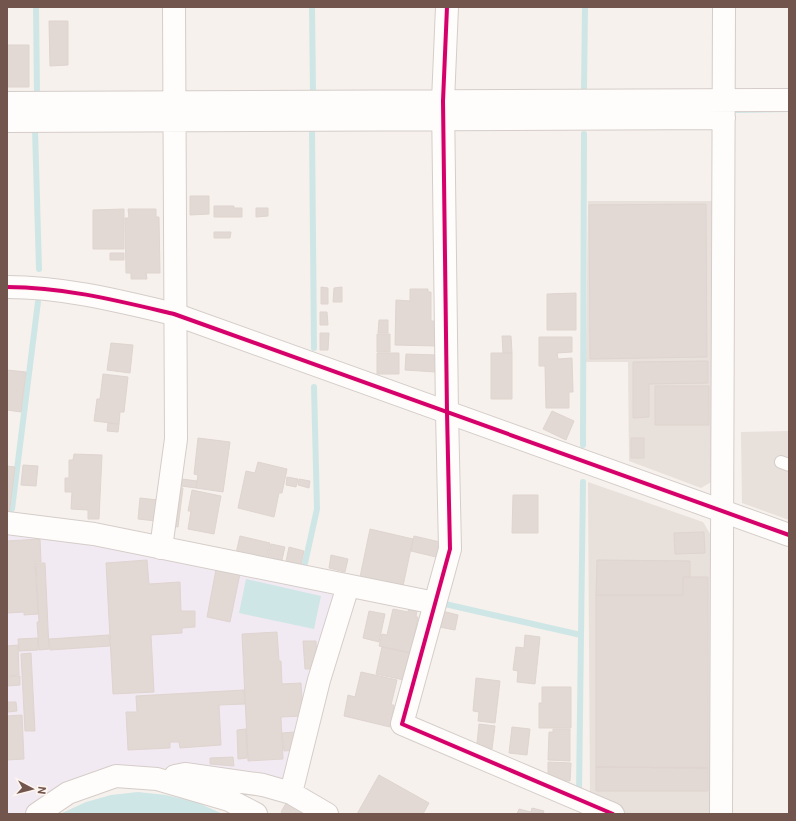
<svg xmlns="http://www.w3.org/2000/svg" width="796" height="821" font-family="Roboto,sans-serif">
<rect width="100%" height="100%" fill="#f6f1ec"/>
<path fill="#e8e0db" d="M588,201H712L713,481L701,488L629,461L628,362H586Z
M789,431V520L742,503L741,432Z
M588,482L703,522L712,537V814H625L590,799Z"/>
<path fill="#f2eaf2" d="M7,527L338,588L286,786L209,771L163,768L97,774L62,789L25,814H7Z"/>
<path fill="#cfe6e6" d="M789,108V112L734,113V109Z
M246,579L321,596L314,629L239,613Z
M138,792L166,795L196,802L223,814H60L86,802L111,795Z"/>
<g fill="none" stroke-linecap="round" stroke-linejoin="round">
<path stroke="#cfe6e6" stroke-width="6" d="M36,7L37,93
M312,7L313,93
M584,90L585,7
M35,129L39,269
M312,130L314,348
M583,445L584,134
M12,509L38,302
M305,563L317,509L314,387
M445,604L581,635L579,792
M581,635L583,482"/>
</g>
<path fill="#e2d9d4" stroke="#dfd4cf" d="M49,21H68V65L50,66Z
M7,45H29V87H7Z
M190,196H209V214L190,215Z
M706,204L707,357L590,359L589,205Z
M214,206H234V208H242V217H214Z
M256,208H268V216L256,217Z
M124,209V249H93V210Z
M128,209H156V217H159L160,273H146L147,279H131V273H126L125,218H129Z
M214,232H231L230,238H214Z
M110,253H124V260H110Z
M321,287L328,288V304H321Z
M342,287V302H333L334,288Z
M410,289H428V292H431V321H438L437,346L395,345L396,300L410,301Z
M576,293V330H547V294Z
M320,312H327L328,325H320Z
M379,320H388V333H378Z
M320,333H329L328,350H320Z
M377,334H390V352H377Z
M502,336H511L512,353H503Z
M539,337H572V352L557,353L558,359L572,358L573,392H569V408H546L545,366H539Z
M111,343L133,345L130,373L107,370Z
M377,353H399V374H377Z
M491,353H512V399H491Z
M406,354L437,355L436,372L405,370Z
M708,361V383L649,384V417L633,418V362Z
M7,370L26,372L21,412L7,410Z
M103,374L128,377L124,412H120L119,424L94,421L97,399H100Z
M655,386H709V425H655Z
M552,411L574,421L566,440L543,429Z
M108,423L119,424L118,432L107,431Z
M198,438L230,442L223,492L196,488L198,475L194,474Z
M631,438H644V458H631Z
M74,454L102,455L99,519H88V510L71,509L72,492H65V478H69V460H73Z
M258,462L287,469L282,493H279L274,517L238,508L246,471L255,473Z
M23,465L38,466L36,486L21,485Z
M7,466L15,467L9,515H7Z
M287,477L298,479L296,487L286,485Z
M182,479L197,481L196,488L181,486Z
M299,479L310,481L309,488L298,485Z
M177,487L183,488L178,527L171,526Z
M192,490L221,496L214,534L188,529L191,511H188Z
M513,495H538V533H512Z
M140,498L158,500L156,521L138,519Z
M370,529L413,539L403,586L360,577Z
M704,532L705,553L675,554L674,533Z
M240,536L270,543L266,560L236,553Z
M414,536L440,542L436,557L411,551Z
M40,539L41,562H35L38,614L24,615V612L7,613V541Z
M271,544L285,547L281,564L267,561Z
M289,547L304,551L300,569L285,566Z
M331,555L348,559L345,572L329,568Z
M147,560L149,584L180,582L181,611H195V627L182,628V633L151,635L154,692L113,694L106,563Z
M597,560L690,561V577H683V595H596Z
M36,563H45L49,649L39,650L37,622H39Z
M217,564L241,569L230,622L207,617Z
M683,577H708V768L596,767V595H683Z
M409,607L417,609L416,617H418L411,653L379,646L382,634L387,635L393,609L408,612Z
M369,611L385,614L379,642L363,638Z
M442,611L458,615L455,630L439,627Z
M277,632L279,661H281L282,684L301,683L303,716L281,717L283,759L248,761L242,634Z
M109,635L110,646L50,650L49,639Z
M525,635L540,637L535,684L517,682L518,671L513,670L516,647L524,648Z
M38,638V650L19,651L18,639Z
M303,641H316L317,660H312V669H305Z
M18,645L19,675L7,676V646Z
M382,647L410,653L404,680L376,674Z
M31,653L35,731H25L21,654Z
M361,672L397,680L391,705H394L390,727L344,716L348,695L355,697Z
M20,676V685L7,686V677Z
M476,678L500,681L495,723L478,721L479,712L473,711Z
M542,687H571V728H539V703H542Z
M244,690L245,704L219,705L221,745L180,748L179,742H170V748L128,750L126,712H137L136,696Z
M7,702H16L17,711L8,712Z
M22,715L24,759L7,760V716Z
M479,724L495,726L492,749L479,747V743H477Z
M512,727L530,729L527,755L509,753Z
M246,729L247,758L238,759L237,730Z
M553,729H570V761L548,760L549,732H553Z
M295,732L296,750L284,751L282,733Z
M233,757L234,766L210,764V758Z
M548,762L571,763L570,781H548Z
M596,767L708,768V791H596Z
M379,775L429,803L423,814H357Z
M289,798L317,814H284L281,812Z
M532,808L544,811L543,814H517L519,809L531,812Z"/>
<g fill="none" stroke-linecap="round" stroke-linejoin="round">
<defs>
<path id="service" d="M781,462L789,465"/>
<path id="minor" d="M447,7L443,101L447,412L450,549L402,724L613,814
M7,103L789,100
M7,121L724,118
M7,523L94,534L435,603
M161,548L176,439L174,7
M175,776L185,774L263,785L291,793L327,814
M291,793L319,680L348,586
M37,814L68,793L116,776L157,779L229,800L256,814
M721,814L724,7"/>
<path id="tertiary" d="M7,287C64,287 119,301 174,314L789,535"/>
</defs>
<use href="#service" stroke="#d5cdc9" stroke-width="14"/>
<use href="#minor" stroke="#d5cdc9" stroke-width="24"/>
<use href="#tertiary" stroke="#d5cdc9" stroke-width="24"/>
<use href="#service" stroke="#fefdfc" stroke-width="12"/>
<use href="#minor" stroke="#fefdfc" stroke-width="22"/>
<use href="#tertiary" stroke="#fefdfc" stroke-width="22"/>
<defs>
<path id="cycleway" d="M447,7L443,101L447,412L450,549L402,724L613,814
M7,287C64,287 119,301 174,314L789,535"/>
</defs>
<use href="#cycleway" stroke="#fdf5ee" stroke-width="6"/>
<use href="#cycleway" stroke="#d6006c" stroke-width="4"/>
</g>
<rect width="796" height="821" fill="none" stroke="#72564e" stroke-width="16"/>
<g transform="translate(32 789) rotate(97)" stroke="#fdf5ee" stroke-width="3" paint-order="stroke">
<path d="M0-3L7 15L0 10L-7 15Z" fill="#72564e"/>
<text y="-6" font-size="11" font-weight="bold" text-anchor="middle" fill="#72564e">N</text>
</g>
</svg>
